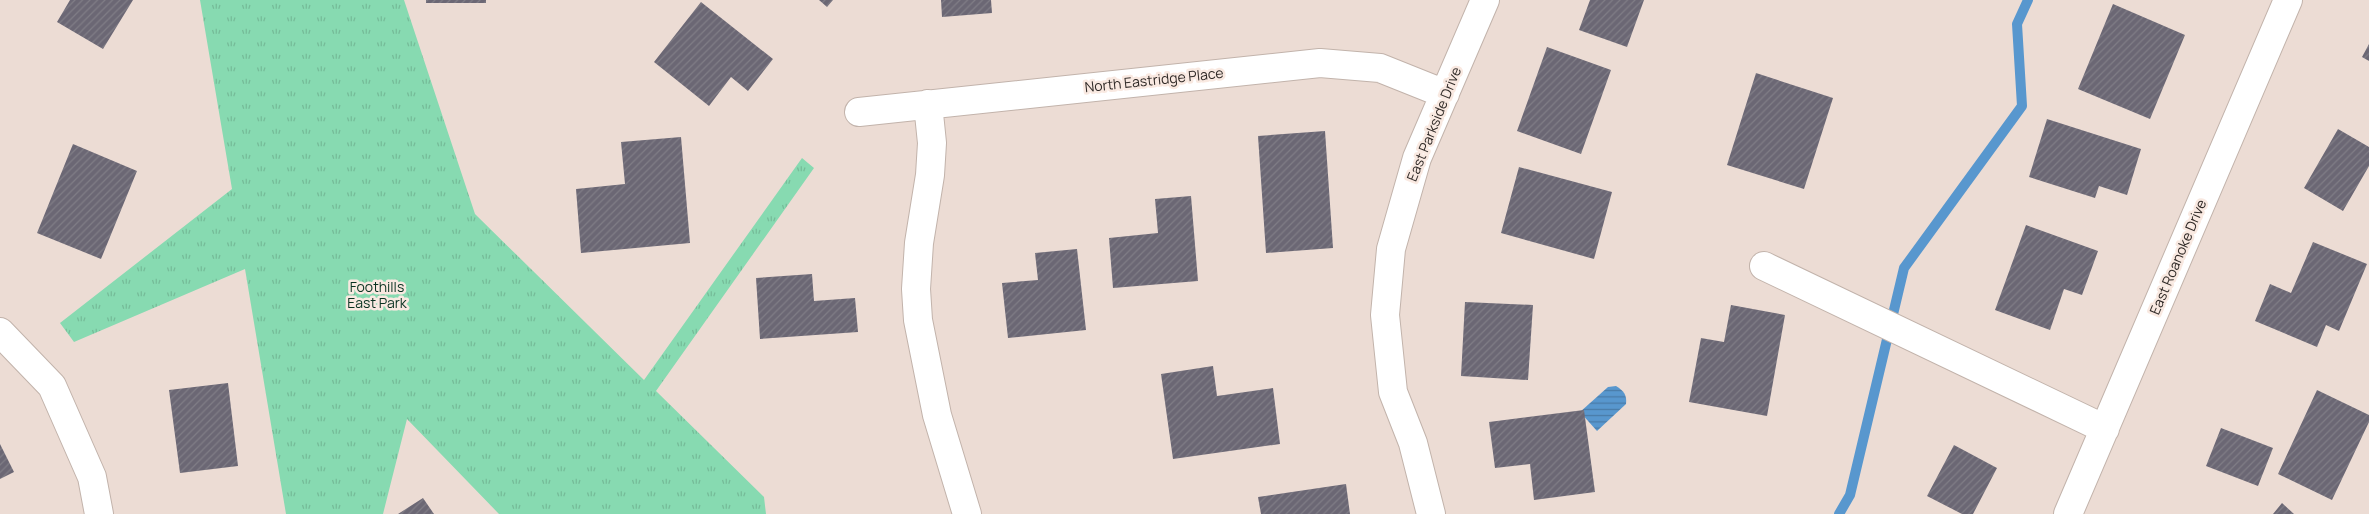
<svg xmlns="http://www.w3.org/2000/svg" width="2369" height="514" font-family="Manrope,sans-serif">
<defs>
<pattern id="grass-tufts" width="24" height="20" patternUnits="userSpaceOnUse" patternTransform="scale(1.25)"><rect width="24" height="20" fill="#87dab1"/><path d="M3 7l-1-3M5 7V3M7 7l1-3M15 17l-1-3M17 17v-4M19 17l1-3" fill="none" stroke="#75bb98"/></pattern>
<pattern id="water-rules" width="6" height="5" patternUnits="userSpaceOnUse" patternTransform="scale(1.25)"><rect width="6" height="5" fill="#5897ce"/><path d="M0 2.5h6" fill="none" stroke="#497ba7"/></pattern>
<pattern id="building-hatch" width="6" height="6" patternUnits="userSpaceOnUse" patternTransform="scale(1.25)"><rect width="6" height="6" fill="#6b6774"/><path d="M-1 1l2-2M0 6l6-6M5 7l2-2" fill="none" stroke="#807d86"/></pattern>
</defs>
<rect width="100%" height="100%" fill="#ecdcd4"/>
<path fill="url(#grass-tufts)" d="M200,0H404L475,214L644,380L802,158L814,168L656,391L764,497L766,514H499L407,419L383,514H286L245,269L74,342L60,323L232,189Z"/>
<path fill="url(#water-rules)" d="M1616,386C1624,391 1627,395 1626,404L1597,431L1580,412L1608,387Z"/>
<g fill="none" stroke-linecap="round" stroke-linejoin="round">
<path stroke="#5897ce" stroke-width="10" d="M1839,514L1850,495L1904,268L2022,106L2017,24L2028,0"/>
</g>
<path fill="url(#building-hatch)" d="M70,0H133L103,49L57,22Z
M426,0H486V3H426Z
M819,0H833L827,7Z
M941,0H991L992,13L942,17Z
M1590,0H1644L1627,47L1579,30Z
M701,2L773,59L748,91L731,77L709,106L654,62Z
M2113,4L2185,35L2150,119L2078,89Z
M2369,44V61L2362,57Z
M1547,47L1611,70L1581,154L1517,131Z
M1756,73L1833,98L1804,189L1727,165Z
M2047,119L2141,149L2127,195L2099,186L2095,198L2029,177Z
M2338,129L2369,147V166L2343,211L2304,188Z
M1325,131L1333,248L1266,253L1258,136Z
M681,137L690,243L581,253L576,189L625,184L621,142Z
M73,144L137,171L101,259L37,233Z
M1519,167L1612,192L1594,259L1501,233Z
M1191,196L1198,281L1113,288L1109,238L1158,233L1155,199Z
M2026,225L2098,251L2082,295L2064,289L2050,330L1995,310Z
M2313,242L2367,264L2339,331L2326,325L2317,347L2255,321L2270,284L2291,293Z
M1077,249L1086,330L1008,338L1002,283L1038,280L1035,253Z
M812,274L814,301L855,298L858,332L760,339L756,278Z
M1465,302L1533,305L1528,380L1461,376Z
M1731,305L1785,315L1767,416L1689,402L1701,338L1724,342Z
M1213,366L1217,396L1273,388L1280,444L1173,459L1161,374Z
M228,383L238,466L180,473L169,390Z
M2317,390L2369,415V422L2332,500L2278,474Z
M1584,410L1595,492L1534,500L1530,464L1495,468L1489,422Z
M2221,428L2273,448L2258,486L2206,466Z
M0,444L14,472L0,479Z
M1954,445L1997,468L1973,514H1962L1927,496Z
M1346,484L1350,514H1261L1258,497Z
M423,498L434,514H398Z
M2282,503L2294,514H2273Z"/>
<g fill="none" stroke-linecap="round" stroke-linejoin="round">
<defs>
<path id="minor" d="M928,104L932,143L930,175L919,243L916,289L918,320L937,415L967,514
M859,112L1320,63L1380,68L1445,94
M1764,266L2105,429
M0,332L52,386L92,477L99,514
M1431,514L1413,443L1393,392L1385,315L1391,249L1417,158L1485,0
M2068,514L2288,0"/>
</defs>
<use href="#minor" stroke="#c2b3ab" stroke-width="30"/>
<use href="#minor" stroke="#fff" stroke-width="28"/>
</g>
<g text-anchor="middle" stroke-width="5" stroke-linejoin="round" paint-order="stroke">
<g font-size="14" fill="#302a27" stroke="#f9e9e1">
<text transform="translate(1154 80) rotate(-6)" y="5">North Eastridge Place</text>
<text transform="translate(1434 124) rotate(-68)" y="5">East Parkside Drive</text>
<text transform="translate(2178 257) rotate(-67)" y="5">East Roanoke Drive</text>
</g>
<g font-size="14" fill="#093221" stroke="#f9e9e1">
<text x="377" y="292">Foothills<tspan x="377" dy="16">East Park</tspan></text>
</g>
</g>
</svg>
